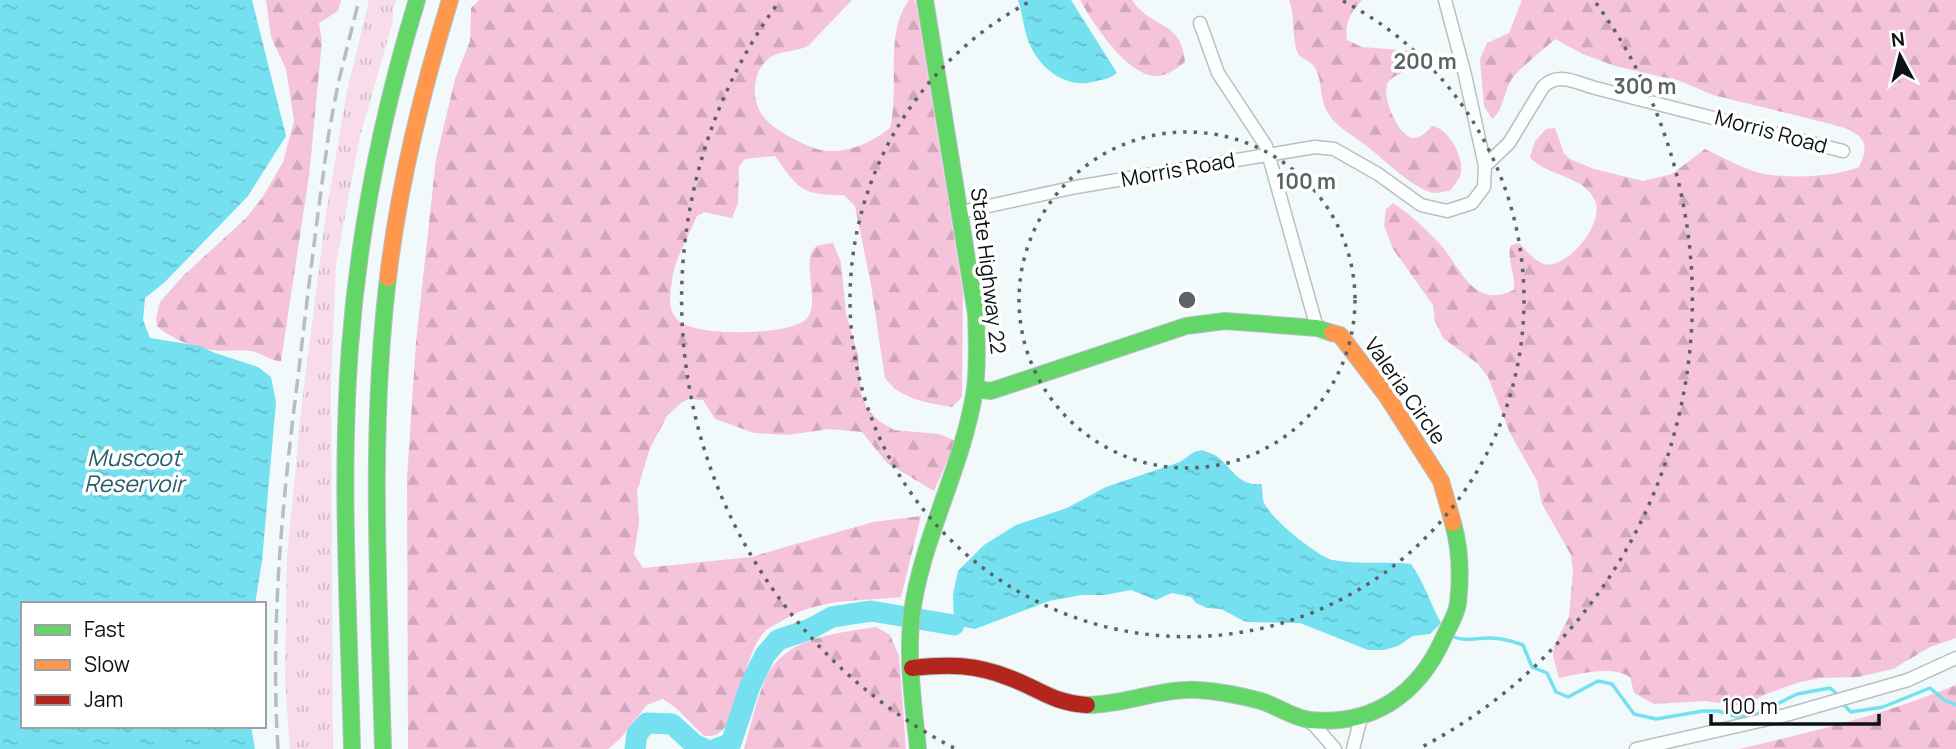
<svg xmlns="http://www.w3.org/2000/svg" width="1956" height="749" font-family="Manrope,sans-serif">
<defs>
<pattern id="grass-tufts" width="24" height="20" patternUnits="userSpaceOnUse" patternTransform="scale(1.75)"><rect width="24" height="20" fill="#f8dce9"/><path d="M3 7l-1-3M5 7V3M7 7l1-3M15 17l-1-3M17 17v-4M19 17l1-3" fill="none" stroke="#d3bcc7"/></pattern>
<pattern id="forest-firs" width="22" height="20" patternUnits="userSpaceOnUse" patternTransform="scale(1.75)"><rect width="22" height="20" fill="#f5c4db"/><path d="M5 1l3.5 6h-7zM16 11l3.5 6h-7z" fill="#d1a7bb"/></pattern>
<pattern id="water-ripples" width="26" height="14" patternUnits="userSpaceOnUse" patternTransform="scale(1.75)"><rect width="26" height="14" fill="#74e0f0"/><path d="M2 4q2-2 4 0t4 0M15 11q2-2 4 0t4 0" fill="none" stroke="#63bfcd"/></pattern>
</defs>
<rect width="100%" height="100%" fill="#f1f9fb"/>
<path fill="url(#grass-tufts)" d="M369,0H396L393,9V21L360,136L336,264L331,385L333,749H290L285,679L287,557L302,402L326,214L346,96Z"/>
<path fill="url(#forest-firs)" d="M266,0H341L338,11L319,23L322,41L309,176L281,361C270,361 262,353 251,351C238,349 224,352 212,350C193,347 171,339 157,326L156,318L160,302L183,276L246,218L262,198L283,162L294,121L286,69L271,37Z
M479,0H852L809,45C794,54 778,48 765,62C758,70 756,76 755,87C753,114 771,127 794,139C806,145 817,151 830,151C851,152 874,141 890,128C900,89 884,33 909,0H914L916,3L963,293L962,397L952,407C927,403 900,399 885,378L871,285L855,206L844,195C801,195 799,190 775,156L745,159L739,166L738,203L732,218L704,212L697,216C689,236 674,259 672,281C670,294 667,312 679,321C697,337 784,335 804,321C824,307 798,257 817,246C821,244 829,244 833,243L841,262L846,313L858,355L861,393L867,409L879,421L894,430L939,434L956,441L934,491L887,463L862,432L829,429L788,435L754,433L715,419L703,400L688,399L681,403L667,416L650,448L637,491L639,523L634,554L643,568L751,557L873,522L921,516L901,597C857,602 820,597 780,622C776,624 770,627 766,630C742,654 741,718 719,733C716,736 709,736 704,736L676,708L663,699L647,705L621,738L608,749H408L407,478L416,342L436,159L455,79L470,41L471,8Z
M1080,0H1132C1152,30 1181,19 1185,62C1176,69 1167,76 1156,76C1126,75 1093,23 1080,0Z
M1289,0H1362C1351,11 1344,24 1347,40L1362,47L1415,51L1419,58V66C1411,70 1395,74 1389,81C1379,92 1398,138 1414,138C1421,138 1427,131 1432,126C1449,128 1466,160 1460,176C1458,181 1453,186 1450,191C1445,191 1438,193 1434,193C1412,189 1382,157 1364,144C1351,134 1336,127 1328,113C1319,99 1323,79 1314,66C1308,59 1298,59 1296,48C1292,32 1295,15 1289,0Z
M1522,0H1956V638L1930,647L1893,669L1858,677L1820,678L1797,683L1766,694L1743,706L1704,701L1654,704L1634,693L1630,677C1611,665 1580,674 1559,678L1553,656L1554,646L1569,617L1573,571L1571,555L1542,504L1537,481L1510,433L1488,377L1478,364L1443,338L1435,321L1433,305L1393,249L1384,226L1386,209L1393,203C1409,213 1426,229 1439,243C1462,268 1472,310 1514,290C1516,274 1506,260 1511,245L1519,243C1526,250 1534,261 1544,264C1567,270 1605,223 1595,201C1585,175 1545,176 1530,157L1535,141L1546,129L1555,128L1564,153L1570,159L1594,169L1643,181L1672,174L1705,149C1720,156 1735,164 1750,170C1778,180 1832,178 1859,167C1870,144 1865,136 1842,127L1713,95L1680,81L1615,66L1583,54L1555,39C1542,51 1526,63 1514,76C1503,89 1505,110 1492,119L1484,106L1480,59L1487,43L1509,33Z
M876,627L890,635L899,656L906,749H744C750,729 759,689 769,672C790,636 840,633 876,627Z
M1956,685V749H1739C1812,732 1886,714 1956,685Z"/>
<path fill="url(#water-ripples)" d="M0,0H252L286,136L248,196L165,282L145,298L143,320L150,338L200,346L215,353L258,367L271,377L276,402L262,561L255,604H23V726H251L255,749H0Z
M1018,0H1071L1117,73C1110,79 1101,80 1092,82C1066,88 1042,70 1031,47C1024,34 1023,15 1018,0Z
M1202,450C1207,452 1214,454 1218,457C1232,469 1239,486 1261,484C1263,490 1262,494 1263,500C1267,516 1318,557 1333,560C1359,565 1385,561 1411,564C1424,582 1430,603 1441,623L1430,634L1413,636L1398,646L1384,650H1368L1300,623L1246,622L1221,609L1207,608L1196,603L1191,597L1172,593L1156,600L1131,590L1105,595H1082L1049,601L975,629L954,625L953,594L958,571L984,545L1016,525L1067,508L1106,487L1180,462L1194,452Z"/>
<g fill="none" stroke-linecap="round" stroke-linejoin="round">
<path stroke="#74e0f0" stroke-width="3.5" d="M1451,636C1465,642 1474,638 1489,638C1502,638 1511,641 1523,645L1532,667L1547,673L1556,692L1568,697L1598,681L1612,684L1634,714L1656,719L1703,711H1718L1738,717L1755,715L1797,694L1830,688L1837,694
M1842,703L1851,712L1883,707L1930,688L1944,700L1956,705"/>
<path stroke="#74e0f0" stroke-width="21" d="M635,749L637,734L647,723L672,724L694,744L705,749
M716,749L731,743L750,686L765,655L778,640L810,629L832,617L871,611L954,625"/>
<defs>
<path id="street" d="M1445,0L1465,75L1485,166
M1200,23L1218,73L1266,146L1317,328
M961,212L1076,187L1315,147L1334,149L1378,174L1421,205L1447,211L1472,203L1484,187L1485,166L1509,143L1543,87C1558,71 1577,83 1595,88L1843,151
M1307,720L1315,726L1335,749
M1353,749L1361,717
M1636,749L1786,715L1908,680L1956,658"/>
<path id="fast" d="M977,389L991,391L1186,326L1225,321L1317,328L1332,333
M1087,705C1125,705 1160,688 1198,690C1217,691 1242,696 1261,701C1277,706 1293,718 1310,720C1373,726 1419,694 1444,637C1449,626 1457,614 1458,603C1461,577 1460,548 1453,523
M352,749C349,615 340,481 350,347C359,229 382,114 417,0
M383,749C379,593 369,434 388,278
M918,749C913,700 905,649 914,600C927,528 964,462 975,389C978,364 977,339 976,314L925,0"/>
<path id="slow" d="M388,278C399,183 422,91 450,0
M1332,333L1340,335L1386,395L1441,481L1453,523"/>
<path id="jam" d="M912,668C949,664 975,664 1010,678C1040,689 1053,703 1087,705"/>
</defs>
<use href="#street" stroke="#b9c0c2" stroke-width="15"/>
<use href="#fast" stroke="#b9c0c2" stroke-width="18"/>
<use href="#slow" stroke="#b9c0c2" stroke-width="18"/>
<use href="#jam" stroke="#b9c0c2" stroke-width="18"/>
<use href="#street" stroke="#fdfefe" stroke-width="12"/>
<use href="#fast" stroke="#63d668" stroke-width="16"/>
<use href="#slow" stroke="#ff974d" stroke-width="16"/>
<use href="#jam" stroke="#b3261e" stroke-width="16"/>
<path stroke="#babcbd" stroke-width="3.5" stroke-dasharray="14 7" stroke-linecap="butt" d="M278,749C270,621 283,495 299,369C308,290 318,211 329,132L338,84L359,0"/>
</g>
<g fill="none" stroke="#5c6364" stroke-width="3.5" stroke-dasharray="3.5 7">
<circle cx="1187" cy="300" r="168"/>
<path d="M1343 1A337 337 0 1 1 1031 1"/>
<path d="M954 748A505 505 0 0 1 778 3M1596 3A505 505 0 0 1 1420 748"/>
</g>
<g text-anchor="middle" stroke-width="7" stroke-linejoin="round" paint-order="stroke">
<g font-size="21" fill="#0c1213" stroke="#fff">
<text transform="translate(1771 132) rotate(15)" y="7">Morris Road</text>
<text transform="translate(1178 170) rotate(-10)" y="7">Morris Road</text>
<text transform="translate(988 271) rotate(83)" y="7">State Highway 22</text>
<text transform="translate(1405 391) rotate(55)" y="7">Valeria Circle</text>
</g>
<g font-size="23" font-style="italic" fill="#245f68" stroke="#fff">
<text x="134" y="466">Muscoot<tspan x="134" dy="26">Reservoir</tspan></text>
</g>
</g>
<circle cx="1187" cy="300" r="10" fill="#5c6364" stroke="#fff" stroke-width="3.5"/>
<g font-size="21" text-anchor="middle" font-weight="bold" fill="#5c6364" stroke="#fff" stroke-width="7" stroke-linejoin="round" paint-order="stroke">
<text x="1425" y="69">200 m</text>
<text x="1645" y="94">300 m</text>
<text x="1306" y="189">100 m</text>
</g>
<rect x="21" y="602" width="245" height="126" fill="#ffffff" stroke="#9ea0a1" stroke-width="2"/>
<rect x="35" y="625" width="35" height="10" fill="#63d668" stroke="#9ea0a1" stroke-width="2"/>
<text x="84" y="637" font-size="21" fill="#0c1213">Fast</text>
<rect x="35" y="660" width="35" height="10" fill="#ff974d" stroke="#9ea0a1" stroke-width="2"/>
<text x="84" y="672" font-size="21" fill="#0c1213">Slow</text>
<rect x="35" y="695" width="35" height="10" fill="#b3261e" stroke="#9ea0a1" stroke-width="2"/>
<text x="84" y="707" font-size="21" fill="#0c1213">Jam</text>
<g transform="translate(1900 56) rotate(353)" stroke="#ffffff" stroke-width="5" paint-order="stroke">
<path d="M0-5L12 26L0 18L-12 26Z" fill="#0c1213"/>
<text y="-10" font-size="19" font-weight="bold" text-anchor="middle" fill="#0c1213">N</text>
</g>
<path d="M1711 714v10h168v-10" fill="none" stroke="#0c1213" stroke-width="3.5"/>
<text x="1722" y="714" font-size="21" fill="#0c1213" stroke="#ffffff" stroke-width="5" paint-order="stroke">100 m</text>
</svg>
